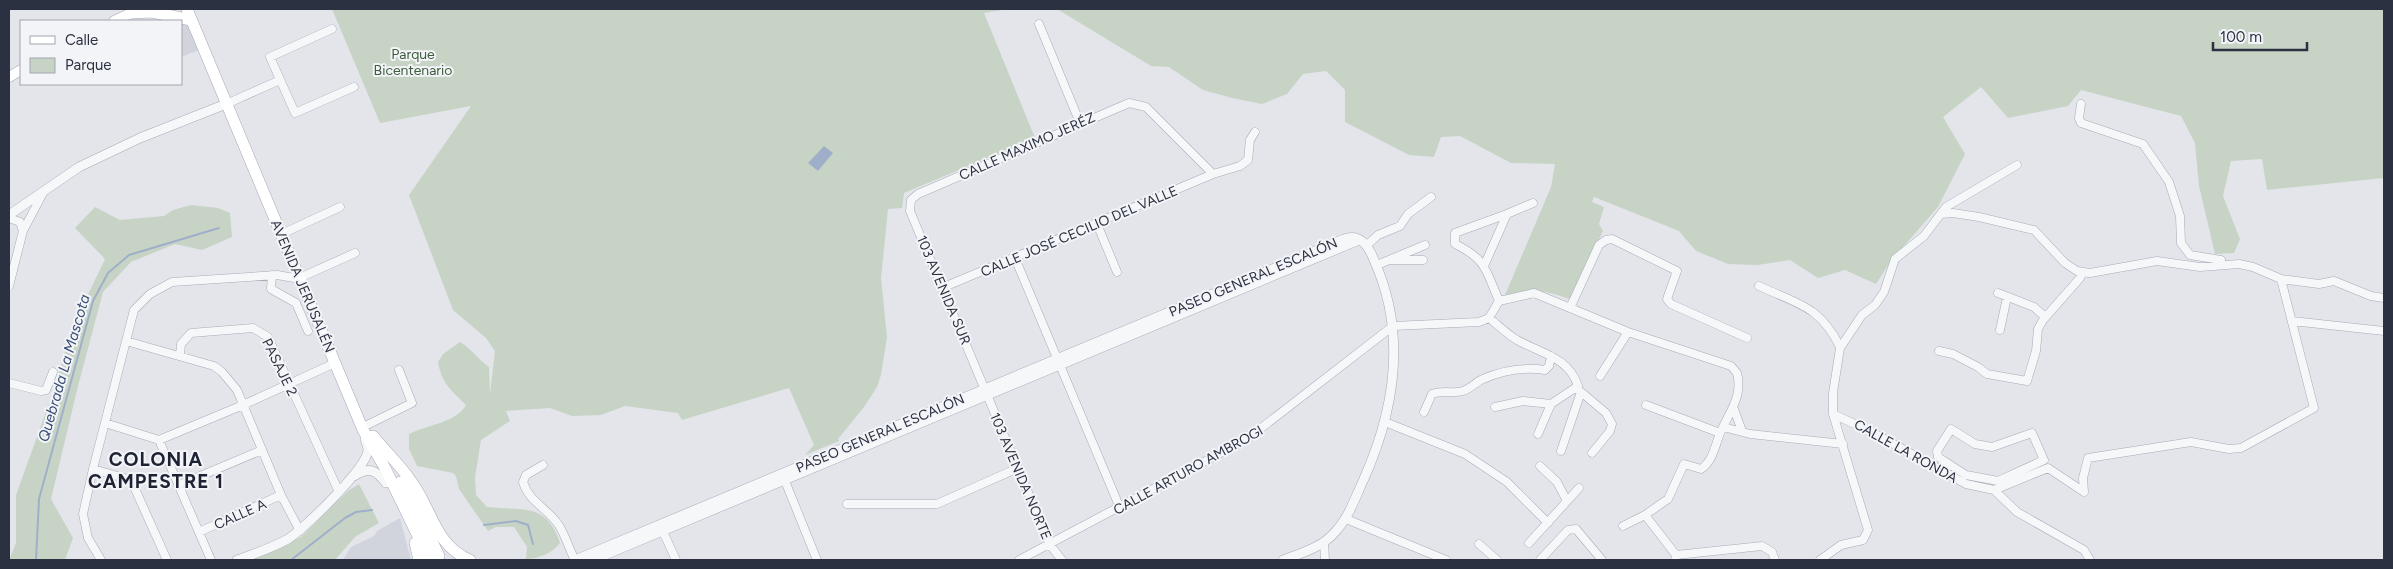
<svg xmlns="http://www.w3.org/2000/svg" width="2393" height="569" font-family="Figtree,sans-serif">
<rect width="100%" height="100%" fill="#e3e5eb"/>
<path fill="#d1d4dc" d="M181,23L190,26L199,50L181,57Z
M400,518L411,560H343L351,547L374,536L377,531Z"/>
<path fill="#c7d4c5" d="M332,9H1008L984,13L1035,138L904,193L902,208L888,209L881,278L887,337L881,375L877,387L864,407L838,439L839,441L805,455L814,445L789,388L682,420L678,413L625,406L601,415L572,416L550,408L506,411L510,421L481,440L475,477L476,495L487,507C523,511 547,502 560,543C553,553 537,559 526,559L527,547L514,527H496L488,531L459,489L456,476L453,473L417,466L409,449V434C426,425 456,423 466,405C451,390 442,384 438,362L443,354L460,342C472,349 478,359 489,367L490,394L495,351L486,338L453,310L409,195L471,106L380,123Z
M1057,9H2384V178L2267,190L2262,159L2231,161L2223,196L2240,239L2234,253L2215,254L2199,186L2195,143L2181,116L2081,90L2068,106L2008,118L1981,87L1943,117L1965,154L1938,207L1890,262L1876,284L1845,270L1818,278L1790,260L1758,265L1728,264L1696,251L1679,231L1594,197L1592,202L1604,207L1599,224L1603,231L1570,299C1541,289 1535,289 1505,295L1551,187L1555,164L1511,163L1460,136L1441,137L1434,157L1409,155L1345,122V90L1326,71L1303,74L1287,94L1262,104L1232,98L1203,90L1169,67L1151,66Z
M191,205L218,208L230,213L232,237L202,250L175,244L131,262L103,292L78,386L51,499L73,538L65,560H9L16,543V495L56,384L71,330L105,259L75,228L95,207L120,220L164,216L173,210Z
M359,484L379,523L355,537L335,560H250L301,537L348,491Z"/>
<path fill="#a0afc9" d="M824,146L833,153L818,171L808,163Z"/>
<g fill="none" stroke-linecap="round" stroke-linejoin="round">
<path stroke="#a0afc9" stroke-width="2" d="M484,525L516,521L528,525L533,544
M36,560L39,499L93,301L108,273L129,255L219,228
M291,560L345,518L356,512L372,510"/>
<defs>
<path id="minor" d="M1039,24L1080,123
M332,29L270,57L295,113L354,87
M233,101L280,80
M2081,104L2079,118L2081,123L2143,144L2169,182L2180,216L2181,243L2190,255L2221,260V265
M1507,214L1533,203
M1941,214L1953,213L1979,217L2034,230L2065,263L2077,271L2090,273L2157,261L2200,267L2239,264L2253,267L2281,279L2319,284L2334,281L2371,296L2384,298
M9,218L20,222L23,231
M1097,224L1117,272
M288,231L340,207
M1367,245L1378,235L1400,226L1408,214L1431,197
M1015,258L1120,508
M1392,260H1423
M1377,265L1425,245
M1484,266L1507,214L1455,233V244C1486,259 1486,270 1499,301
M272,275L271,289L296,303L308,331
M306,275L355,253
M9,286L23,231L43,193
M1759,286C1798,304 1820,306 1840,347
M944,287L1213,174L1240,166L1248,160L1250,140L1255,132
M1998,293L2034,307L2045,317
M1570,308L1599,245L1606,240L1612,239L1677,271L1667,299L1671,304L1747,338
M1489,318C1498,325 1507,334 1517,340C1540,353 1569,357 1578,386L1551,404L1538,434
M2292,321L2384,331
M2000,330L2007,297
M126,341L214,366L222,372L237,390L281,495L300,531
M1939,351L1953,354L1978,367L1987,374L2027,381L2036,351L2038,329L2043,320L2080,278L2083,272
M180,355L181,344L191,333L253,328L268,337L339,492
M1600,376L1628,332
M9,383L41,391L46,390L53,372
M1581,392L1606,413L1612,424L1610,431L1592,453
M1646,405L1720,433
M1495,407L1523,401L1551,404
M1734,409L1742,431
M1424,412L1432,394C1443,390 1453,394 1463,391C1470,389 1476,382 1483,379C1503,370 1524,367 1545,370L1549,366L1551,356
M1833,414L1872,432L1966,484L1994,490L2048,468L2084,492
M1385,422L1465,454L1507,482L1548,523
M105,423L159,440L211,560
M367,425L412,403L399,370
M1723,427L1750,434L1843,444
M1951,429L1975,444L1992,447L2032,433L2044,460L1998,481L1966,475L1938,457L1937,451Z
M159,440L243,405L335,363
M1561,451L1581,392L1578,390
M543,465L526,475L523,482C529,502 547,508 558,524C565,534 569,549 575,560
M1540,466L1557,482L1567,501
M93,469L131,480L167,560
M783,476L817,560
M179,485L262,450
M1994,490L2017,512L2084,550L2090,560
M2084,492L2083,478L2088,458L2191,442L2229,449L2241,448L2314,408L2281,279
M847,504H937L1018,468
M1645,515L1676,555L1675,560
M1346,519L1446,560
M661,527L676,560
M199,532L281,495
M1324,542L1325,560
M1529,543L1579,488
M1479,544L1497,560
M1676,555L1762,546L1772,552L1775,560
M101,560L88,538L83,514L93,469L134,310L150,294L172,282L277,275L300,279
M1019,560L1247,439L1393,326L1479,322L1489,318L1499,301L1534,293L1628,332L1731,366L1737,373C1743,396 1730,411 1721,431C1715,444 1714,460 1701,469L1684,464L1668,499L1645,515L1623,526
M1062,560L1050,545L910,211L911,200L918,194L1129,103L1146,107L1213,174
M1540,560L1568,530L1576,529L1602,560
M1820,560L1841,545L1863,540L1868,530L1833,414V393L1840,348L1862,315L1875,305L1884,292L1895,259L1924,236L1946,207L2017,165"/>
<path id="tertiary" d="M9,215L79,167L140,138L226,104
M354,476C369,466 376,470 386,483
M237,560C254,554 272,548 288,539C304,529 367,468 368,450C368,447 366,442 365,439
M575,560L1344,239C1361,233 1369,247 1374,260C1407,333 1395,410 1363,481C1355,498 1349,517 1336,531C1323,547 1302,553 1283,560
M593,560L1359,240"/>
<path id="secondary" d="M114,21L138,10
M9,77L21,70"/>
<path id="primary" d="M187,9L363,430L385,468L429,559
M131,13L152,12L191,20
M373,436C385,451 400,465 411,481C432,509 435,546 470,560
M400,482L423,522L439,556
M415,543L419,560"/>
</defs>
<use href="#minor" stroke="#a8abb5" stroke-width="9"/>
<use href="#tertiary" stroke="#a8abb5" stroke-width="10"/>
<use href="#secondary" stroke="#a8abb5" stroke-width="11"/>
<use href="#primary" stroke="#a3a8b6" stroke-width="12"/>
<use href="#minor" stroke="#f6f7f9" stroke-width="8"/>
<use href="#tertiary" stroke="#f6f7f9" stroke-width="9"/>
<use href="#secondary" stroke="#fff" stroke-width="10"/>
<use href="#primary" stroke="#fff" stroke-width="11"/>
</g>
<g text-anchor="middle" stroke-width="4" stroke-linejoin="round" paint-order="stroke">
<g font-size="14" fill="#3c5d3a" stroke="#f3f4f8">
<text x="413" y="59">Parque<tspan x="413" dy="16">Bicentenario</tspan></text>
</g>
<g font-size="14" fill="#2c3142" stroke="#f3f4f8">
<text transform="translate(1027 146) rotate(-24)" y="5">CALLE MAXIMO JERÉZ</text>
<text transform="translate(1079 231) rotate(-23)" y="5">CALLE JOSÉ CECILIO DEL VALLE</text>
<text transform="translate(1253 277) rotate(-23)" y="5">PASEO GENERAL ESCALÓN</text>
<text transform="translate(303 286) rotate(67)" y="5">AVENIDA JERUSALÉN</text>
<text transform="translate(944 290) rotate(67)" y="5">103 AVENIDA SUR</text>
<text transform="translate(280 367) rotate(64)" y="5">PASAJE 2</text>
<text transform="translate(880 433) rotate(-23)" y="5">PASEO GENERAL ESCALÓN</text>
<text transform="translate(1906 451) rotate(29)" y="5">CALLE LA RONDA</text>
<text transform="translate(1188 470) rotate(-29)" y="5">CALLE ARTURO AMBROGI</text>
<text transform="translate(1021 476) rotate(67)" y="5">103 AVENIDA NORTE</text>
<text transform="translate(240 514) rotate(-24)" y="5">CALLE A</text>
</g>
<g font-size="15" font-style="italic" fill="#374c74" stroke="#f3f4f8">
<text transform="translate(64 368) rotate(-74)" y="5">Quebrada La Mascota</text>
</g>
<g font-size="19" font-weight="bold" letter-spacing="1" fill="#1e2333" stroke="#f3f4f8">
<text x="156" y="466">COLONIA<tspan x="156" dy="22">CAMPESTRE 1</tspan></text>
</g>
</g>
<rect width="2393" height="569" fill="none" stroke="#2c3142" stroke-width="20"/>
<rect x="20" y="20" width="162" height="65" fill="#f3f4f8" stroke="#a3a6af"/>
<rect x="30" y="36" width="25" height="8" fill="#ffffff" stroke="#a3a6af"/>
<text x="65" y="45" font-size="15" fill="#2c3142">Calle</text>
<rect x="30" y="58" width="25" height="15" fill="#c7d4c5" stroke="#a3a6af"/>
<text x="65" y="70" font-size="15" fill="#2c3142">Parque</text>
<path d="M2213 42v8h94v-8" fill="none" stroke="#2c3142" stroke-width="2.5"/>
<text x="2220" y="42" font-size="15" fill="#2c3142" stroke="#f3f4f8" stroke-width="4" paint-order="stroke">100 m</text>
</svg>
